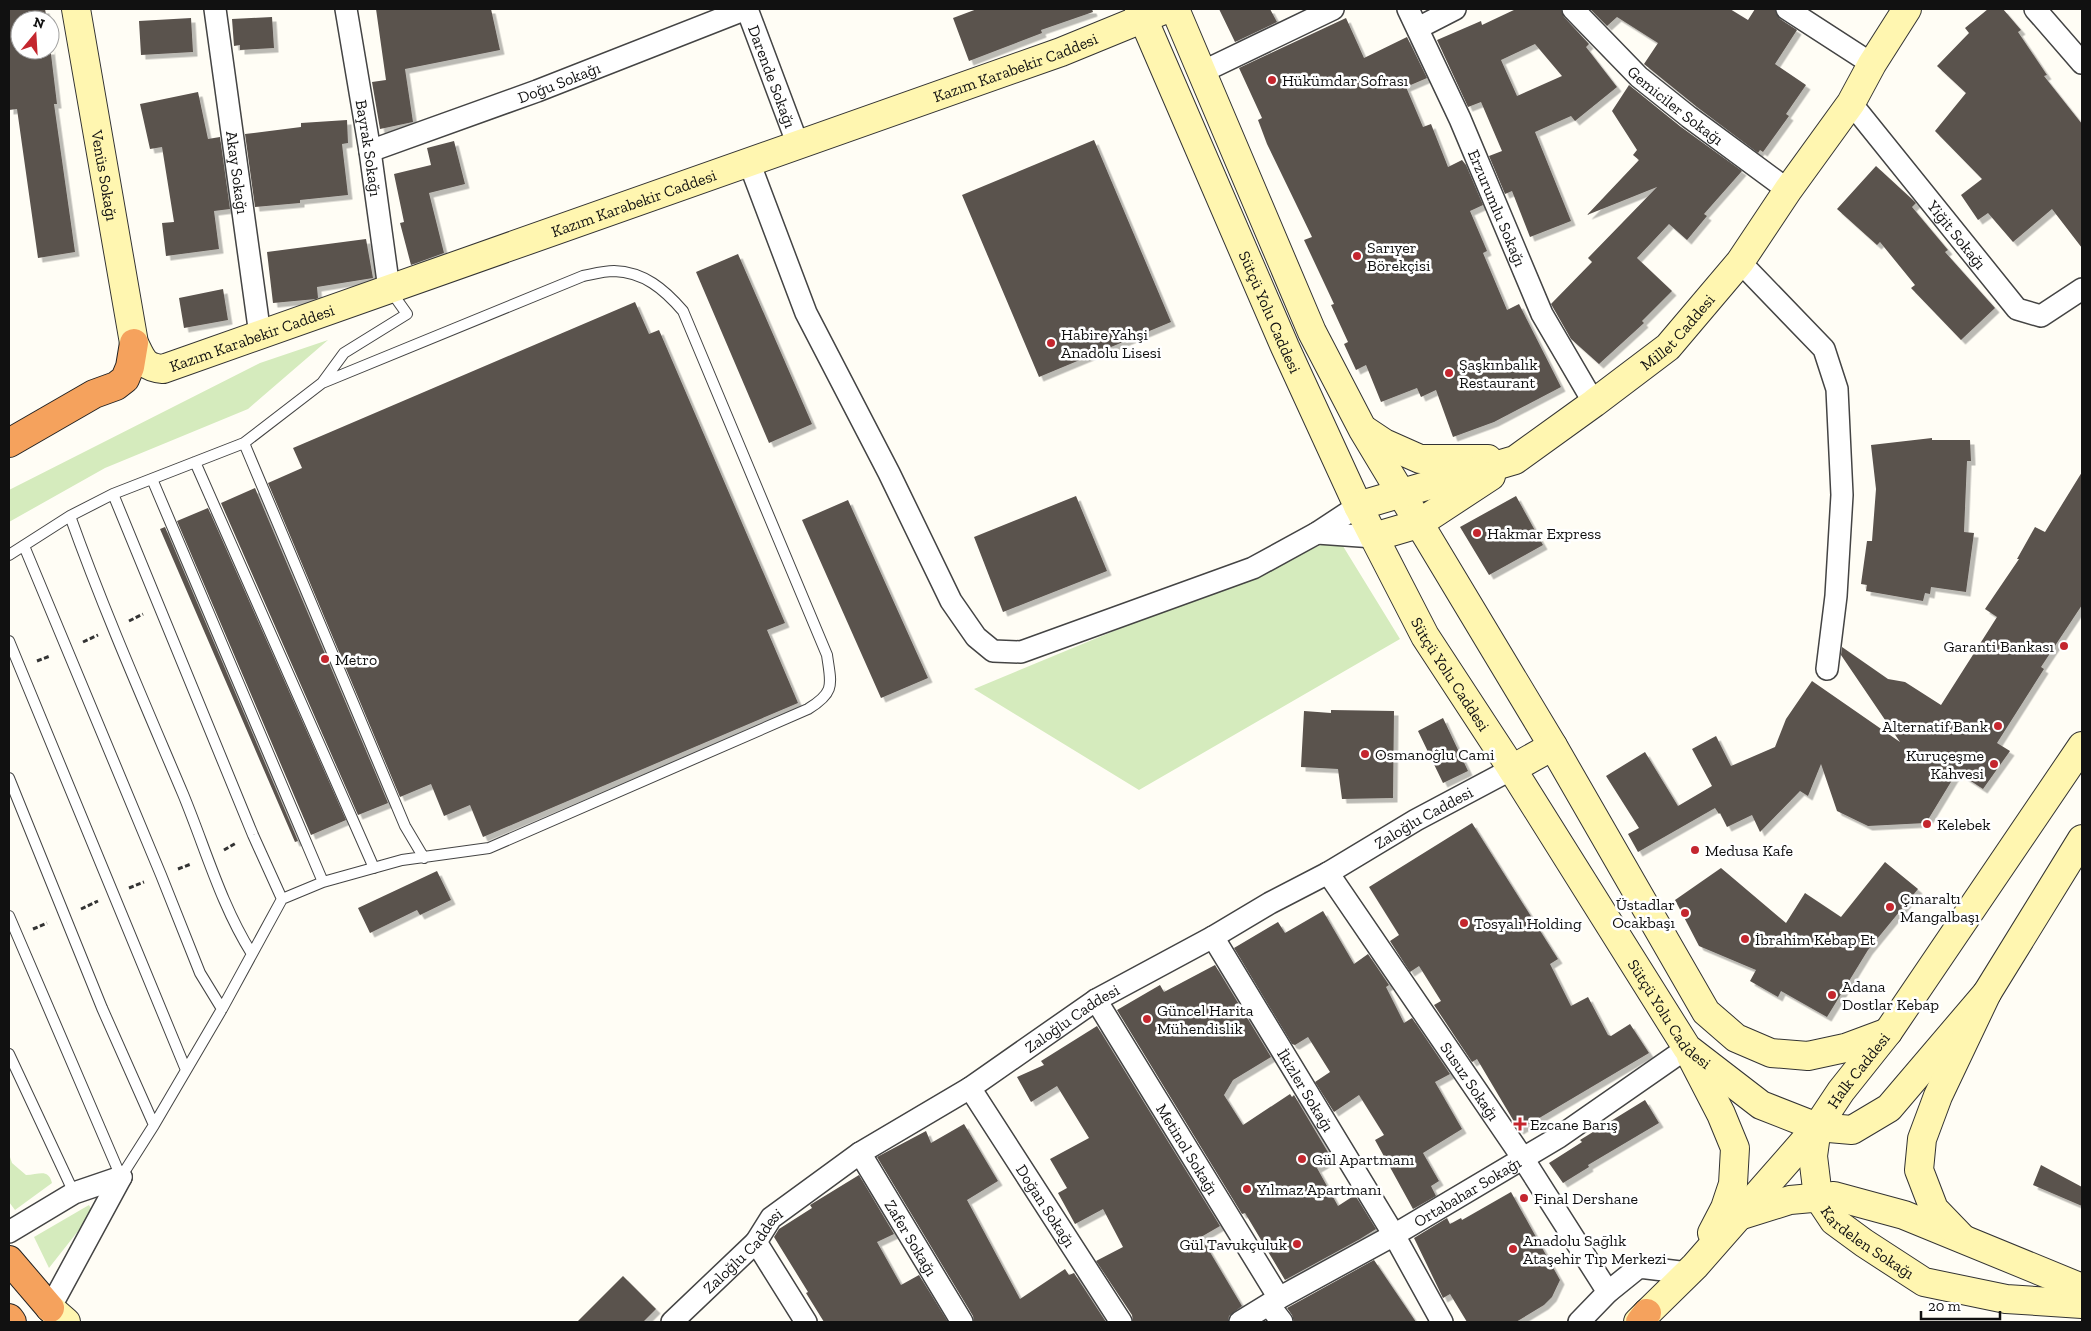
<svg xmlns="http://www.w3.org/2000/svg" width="2091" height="1331" font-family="'Zilla Slab',serif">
<defs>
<filter id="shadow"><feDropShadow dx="4.5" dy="4.5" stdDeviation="0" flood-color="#0004"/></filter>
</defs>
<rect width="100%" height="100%" fill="#fffdf5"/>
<path fill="#d5ebbd" d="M328,340L248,409L105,468L9,522V490L260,363Z
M1338,538L1400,639L1139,790L974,689Z
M9,1154L12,1163L26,1175C39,1175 48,1168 52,1183L15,1210L9,1202Z
M89,1205L93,1212L49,1268L34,1237Z"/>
<path fill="#5a524d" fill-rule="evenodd" filter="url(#shadow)" d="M9,9H45L47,20H20V50H50V46L57,104H54L75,252L38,258L17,109L9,110Z
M376,9H491L500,50L405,69L413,122L380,129L372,82L386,80Z
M977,9H1092L1093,12L1041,30L1042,33L969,61L953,18Z
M1219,9H1270L1277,22L1235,42Z
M1516,9H1561L1564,17L1589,44L1586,47L1617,87L1575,121L1571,116L1535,132L1571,221L1530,237L1512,191L1505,194L1489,156L1502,151L1481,102L1468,107L1437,40L1481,21L1482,25ZM1535,44L1562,76L1517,96L1501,60Z
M1590,9H1730L1748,20L1755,9H1775L1780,19L1797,30L1775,64L1806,85L1786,114L1789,116L1763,152L1760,150L1758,153L1697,107L1644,64L1658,43L1617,17L1607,26Z
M1988,9H2003L2021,30L2018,32L2047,75L2044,76L2082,124V248L2052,209L2013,242L1988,213L1978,220L1961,195L1982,179L1935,131L1966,93L1937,66L1969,33L1965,28Z
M272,17L274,48L240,50V45L234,46L232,19Z
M191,18L193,52L141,55L139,21Z
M1346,18L1364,58L1407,37L1427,78L1406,87L1423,127L1431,124L1448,167L1462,160L1466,165L1483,205L1470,211L1487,251L1483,253L1507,310L1519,304L1561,387L1494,422L1453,437L1436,390L1421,397L1417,388L1381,402L1366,365L1356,370L1344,344L1348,342L1331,305L1334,304L1304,240L1312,237L1267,144L1258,120L1262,118L1239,68Z
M1629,85L1681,127L1742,171L1704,214L1707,216L1687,240L1669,224L1637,258L1672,291L1642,321L1644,323L1599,364L1571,339L1551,304L1592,262L1588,258L1657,187L1587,215L1639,160L1633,155L1637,150L1612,111Z
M198,92L208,139L220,137L230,209L214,211L219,249L166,256L162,223L174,222L162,147L150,149L140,104Z
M347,120L348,143L342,144L348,195L300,200V203L255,207L245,134L301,127V123Z
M1094,140L1171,322L1039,377L962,195Z
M454,141L465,184L429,193L444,253L411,265L400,223L404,222L394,174L431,165L427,148Z
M1876,166L1914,201L1916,203L1912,207L1948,250L1945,252L1995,308L1961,340L1911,288L1915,285L1880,242L1877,245L1837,209Z
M366,239L373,278L317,287L318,298L316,299L273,303L267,252Z
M738,254L812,424L769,443L696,272Z
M223,289L228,320L184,328L179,298Z
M635,302L649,334L659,330L785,623L767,630L798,703L483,837L470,805L444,816L431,784L400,797L268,483L302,468L293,448Z
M1932,438V440H1970L1971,461H1967L1964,532L1974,533L1966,592L1931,587L1930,594L1925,593L1923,601L1866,591L1867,585L1861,584L1867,541H1872L1876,489L1871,445Z
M2082,472V605L2041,667L2044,669L1997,743L2010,751L1983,789L1957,772L1926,823L1868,826L1837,811L1821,764L1808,796L1800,791L1760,832L1752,815L1727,827L1720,813L1719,814L1715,808L1638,852L1628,834L1639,828L1606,776L1645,752L1678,806L1712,786L1692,749L1716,736L1731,766L1775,747L1786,719L1812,681L1900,742L1841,655L1842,647L1888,679L1905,682L1941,705L1997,617L1985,609L2019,559H2017L2035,527L2045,532Z
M255,488L388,803L358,815L221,503Z
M1076,496L1107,571L1003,612L974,537Z
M1516,496L1543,545L1489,575L1460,527Z
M848,500L928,678L881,698L802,520Z
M208,508L346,820L311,835L177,521Z
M165,527L298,841L295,842L160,529Z
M1331,710L1394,711L1393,798L1342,799L1338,769L1301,767L1304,711L1331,713Z
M1443,718L1468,771L1443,783L1418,731Z
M1472,823L1558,959L1550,964L1571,1006L1588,997L1608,1035L1611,1036L1630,1024L1649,1053L1519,1130L1477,1059L1472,1062L1434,1005L1441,1001L1419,966L1410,972L1390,941L1399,935L1369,887Z
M1885,862L1918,889L1868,950L1827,1017L1781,991L1778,997L1750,981L1756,970L1699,946L1675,900L1721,868L1786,923L1805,893L1841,917Z
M437,871L451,900L420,915L417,910L370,933L358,908Z
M1323,911L1354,964L1368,954L1389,985L1386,987L1404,1023L1412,1018L1450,1074L1435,1082L1462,1129L1423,1153L1439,1181L1431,1186L1436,1196L1413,1209L1375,1140L1384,1135L1359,1095L1334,1112L1315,1082L1330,1072L1308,1037L1295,1045L1292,1044L1234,948L1278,922L1285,933Z
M1215,965L1271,1057L1233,1080L1224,1095L1243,1125L1290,1094L1292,1097L1294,1095L1332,1159L1317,1168L1338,1206L1355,1195L1376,1229L1360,1239L1285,1280L1245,1213L1242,1214L1117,1010L1160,985L1164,992Z
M1097,1026L1220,1226L1201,1237L1242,1306L1229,1316L1228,1322H1133L1132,1315L1096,1261L1123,1247L1103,1209L1075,1224L1058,1193L1067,1188L1050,1159L1089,1138L1057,1086L1031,1102L1017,1077L1044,1065L1041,1061Z
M1645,1100L1659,1123L1588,1165L1589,1167L1563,1183L1549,1163L1582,1142L1580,1140Z
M964,1124L998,1181L967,1200L1020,1299L1065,1269L1069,1275L1074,1273L1106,1322H974L973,1316L877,1157L926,1131L931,1143Z
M2041,1165L2082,1187V1206L2033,1185Z
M859,1175L894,1234L877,1242L901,1285L919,1275L948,1322H824L806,1293L808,1292L774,1237L779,1229L812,1208L810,1205Z
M1511,1192L1560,1280L1552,1297L1544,1305L1516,1322H1467L1450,1294L1443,1298L1414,1238L1447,1218L1450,1224L1461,1218L1462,1220Z
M1374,1260L1416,1322H1294L1292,1315L1287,1308Z
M623,1276L656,1309L643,1322H577Z"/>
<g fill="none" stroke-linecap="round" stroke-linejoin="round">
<defs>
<path id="lane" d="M322,383L344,353L407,314L390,290
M244,443L405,826L424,858
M195,462L374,868
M152,479L323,882
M113,494L253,835L282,899
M70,516C104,611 144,702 183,794C205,847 221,905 252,954
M24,546L161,875L200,973L222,1009
M9,555L70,516L113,494L244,443L322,383L583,276C593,274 604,271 614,271C644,272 664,289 683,311L827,655C831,684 836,692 808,709L489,848L402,860L323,882L282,899L222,1009L154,1125L121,1177
M9,641L186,1070
M9,778L102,1008L154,1125
M9,916L121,1177
M9,1054L74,1193"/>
<g id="street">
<path id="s1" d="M215,9L260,335"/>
<path id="s2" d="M346,9L370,151L389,289"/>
<path id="s3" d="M747,9L798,145"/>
<path id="s4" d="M1408,9L1460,119L1542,314L1594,403"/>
<path id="s5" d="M1573,9L1639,77L1689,117L1788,190"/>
<path d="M1787,9L1872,64"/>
<path d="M2035,9L2082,63"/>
<path d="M1418,28L1455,9"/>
<path d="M1202,72L1333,9"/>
<path id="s6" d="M1851,103L2017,309L2041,316L2082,289"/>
<path id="s7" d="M370,151L537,91L746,9"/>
<path d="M749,162L806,313L889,473L951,601L976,637L993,651L1021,652L1253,568L1317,533L1358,506"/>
<path d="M1740,262L1824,349L1837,389L1842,495L1836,596L1827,669"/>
<path d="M1317,533L1374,537"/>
<path id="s8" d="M1328,873L1522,1157L1608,1292"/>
<path id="s9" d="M1213,937L1394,1235L1442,1322"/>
<path id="s10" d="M1096,1000L1279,1298"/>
<path id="s11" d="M970,1088L1121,1322"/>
<path id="s12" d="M860,1153L962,1322"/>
<path d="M9,1232L74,1193L121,1177"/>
<path d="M756,1242L806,1322"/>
<path d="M1269,1305L1282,1322"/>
<path d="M50,1308L121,1177"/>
<path id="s13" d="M672,1322L756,1242L771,1218L860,1153L970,1088L1096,1000L1213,937L1270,903L1328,873L1416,820L1512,769"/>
<path id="s14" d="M1240,1322L1279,1298L1394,1235L1559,1137L1687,1048"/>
<path d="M1579,1322L1608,1292L1639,1267L1688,1273"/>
</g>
<g id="secondary">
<path id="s15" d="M76,9L134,343C142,359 143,367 163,369L1061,52L1166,9"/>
<path id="s16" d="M1139,9L1285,347L1358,506L1425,636L1512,769L1687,1048L1761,1105L1817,1127L1852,1130L1889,1108L1987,993"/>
<path d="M1175,9L1312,332L1363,430L1553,746L1706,1012L1736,1038L1771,1053L1808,1056L1845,1048L1888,1032"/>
<path d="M1366,431L1384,443L1420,459H1488"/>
<path id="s17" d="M1358,506L1515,460L1594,403L1668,347L1740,262L1788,190L1851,103L1872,64L1907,9"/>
<path d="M1374,537L1418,524L1491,476"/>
<path d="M1512,769L1553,746"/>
<path d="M1691,1056L1721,1114L1735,1148L1733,1184L1725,1208L1712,1233"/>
<path id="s18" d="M1817,1127L1813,1156L1818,1197L1834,1221L1864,1243L1924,1282L2006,1299L2082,1304"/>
<path d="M1739,1216L1790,1200L1834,1196L1904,1215L2082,1288"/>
<path d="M1962,1238L1934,1209L1919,1170L1922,1139L1938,1096L1987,993L2082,839"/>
<path d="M50,1308L66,1322"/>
<path id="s19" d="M1638,1322L1695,1266L1817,1127L1841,1091L1888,1032L2082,746"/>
</g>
<path id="highway" d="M9,443L94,394L116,386L125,379L130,367L134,343
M9,1260L50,1308
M9,1318L12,1322
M1640,1322L1647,1313"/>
</defs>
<use href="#lane" stroke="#444" stroke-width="12"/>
<use href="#street" stroke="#444" stroke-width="24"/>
<use href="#secondary" stroke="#333" stroke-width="30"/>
<use href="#highway" stroke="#222" stroke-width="30"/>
<path stroke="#333" stroke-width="3" stroke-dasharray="5 2.5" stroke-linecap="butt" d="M129,621L143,614
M83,642L98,635
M37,661L50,656
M224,850L236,843
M178,869L191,864
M129,888L144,882
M81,909L98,901
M33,929L47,923"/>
<use href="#lane" stroke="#fff" stroke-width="10"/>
<use href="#street" stroke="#fff" stroke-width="21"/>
<use href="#secondary" stroke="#fff6b0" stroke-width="28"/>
<use href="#highway" stroke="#f5a25d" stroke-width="28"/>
</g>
<g fill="#c4262e" stroke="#fff" stroke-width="2">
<circle cx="1272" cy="80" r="5"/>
<circle cx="1357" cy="256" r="5"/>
<circle cx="1051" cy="343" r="5"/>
<circle cx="1449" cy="373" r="5"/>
<circle cx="1477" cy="533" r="5"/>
<circle cx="2064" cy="646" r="5"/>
<circle cx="325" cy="659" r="5"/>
<circle cx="1998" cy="726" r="5"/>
<circle cx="1365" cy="754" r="5"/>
<circle cx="1994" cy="764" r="5"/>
<circle cx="1927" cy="824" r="5"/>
<circle cx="1695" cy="850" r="5"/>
<circle cx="1890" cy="907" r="5"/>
<circle cx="1685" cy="913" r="5"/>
<circle cx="1464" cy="923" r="5"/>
<circle cx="1745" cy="939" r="5"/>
<circle cx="1832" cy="995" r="5"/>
<circle cx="1147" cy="1019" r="5"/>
<path d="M1517.5 1116.5h5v5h5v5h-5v5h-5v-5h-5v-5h5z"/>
<circle cx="1302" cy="1159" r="5"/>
<circle cx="1247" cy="1189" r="5"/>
<circle cx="1524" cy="1198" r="5"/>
<circle cx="1297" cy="1244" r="5"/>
<circle cx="1513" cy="1249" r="5"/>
</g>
<g text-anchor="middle" stroke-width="5" stroke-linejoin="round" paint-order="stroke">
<g font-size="16" fill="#111" stroke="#fff">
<text dy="6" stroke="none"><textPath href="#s15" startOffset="1285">Kazım Karabekir Caddesi</textPath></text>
<text dy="6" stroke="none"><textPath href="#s3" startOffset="72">Darende Sokağı</textPath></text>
<text dy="6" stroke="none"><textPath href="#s7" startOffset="201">Doğu Sokağı</textPath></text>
<text dy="6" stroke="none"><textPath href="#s5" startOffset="141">Gemiciler Sokağı</textPath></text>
<text dy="6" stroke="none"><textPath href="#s2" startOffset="141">Bayrak Sokağı</textPath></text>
<text dy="6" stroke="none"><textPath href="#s1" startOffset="165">Akay Sokağı</textPath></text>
<text dy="6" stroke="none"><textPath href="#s15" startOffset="169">Venüs Sokağı</textPath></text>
<text dy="6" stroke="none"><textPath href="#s15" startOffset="880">Kazım Karabekir Caddesi</textPath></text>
<text dy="6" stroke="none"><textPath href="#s4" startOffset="218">Erzurumlu Sokağı</textPath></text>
<text dy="6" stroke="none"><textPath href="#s6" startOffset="169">Yiğit Sokağı</textPath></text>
<text dy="6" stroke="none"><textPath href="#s16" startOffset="330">Sütçü Yolu Caddesi</textPath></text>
<text dy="6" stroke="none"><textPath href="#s17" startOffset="371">Millet Caddesi</textPath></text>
<text dy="6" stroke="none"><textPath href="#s15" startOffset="475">Kazım Karabekir Caddesi</textPath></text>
<text dy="6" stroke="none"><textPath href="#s16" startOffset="735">Sütçü Yolu Caddesi</textPath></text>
<text dy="6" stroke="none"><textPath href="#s13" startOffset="911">Zaloğlu Caddesi</textPath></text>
<text dy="6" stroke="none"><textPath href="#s16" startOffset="1140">Sütçü Yolu Caddesi</textPath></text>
<text dy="6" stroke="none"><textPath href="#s13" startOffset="506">Zaloğlu Caddesi</textPath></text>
<text dy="6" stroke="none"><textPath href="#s19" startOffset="335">Halk Caddesi</textPath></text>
<text dy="6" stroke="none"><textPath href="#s8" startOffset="252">Susuz Sokağı</textPath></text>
<text dy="6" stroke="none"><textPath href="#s9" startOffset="179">İkizler Sokağı</textPath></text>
<text dy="6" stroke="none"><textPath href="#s10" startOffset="175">Metinol Sokağı</textPath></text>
<text dy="6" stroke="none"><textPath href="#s14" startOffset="262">Ortabahar Sokağı</textPath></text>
<text dy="6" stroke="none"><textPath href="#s11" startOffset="140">Doğan Sokağı</textPath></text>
<text dy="6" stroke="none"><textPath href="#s12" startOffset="99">Zafer Sokağı</textPath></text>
<text dy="6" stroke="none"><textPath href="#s18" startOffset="139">Kardelen Sokağı</textPath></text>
<text dy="6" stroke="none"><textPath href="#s13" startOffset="101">Zaloğlu Caddesi</textPath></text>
</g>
<g font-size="16" fill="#111" stroke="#fff" text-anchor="start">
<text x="1282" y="86">Hükümdar Sofrası</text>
<text x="1367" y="253">Sarıyer<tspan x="1367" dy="18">Börekçisi</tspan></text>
<text x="1061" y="340">Habire Yahşi<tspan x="1061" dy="18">Anadolu Lisesi</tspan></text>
<text x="1459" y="370">Şaşkınbalık<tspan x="1459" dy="18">Restaurant</tspan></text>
<text x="1487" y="539">Hakmar Express</text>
<text x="2054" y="652" text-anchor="end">Garanti Bankası</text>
<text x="335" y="665">Metro</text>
<text x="1988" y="732" text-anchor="end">Alternatif Bank</text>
<text x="1375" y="760">Osmanoğlu Cami</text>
<text x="1984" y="761" text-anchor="end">Kuruçeşme<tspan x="1984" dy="18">Kahvesi</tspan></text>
<text x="1937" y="830">Kelebek</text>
<text x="1705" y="856">Medusa Kafe</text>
<text x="1900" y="904">Çınaraltı<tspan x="1900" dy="18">Mangalbaşı</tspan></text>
<text x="1675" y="910" text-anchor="end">Üstadlar<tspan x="1675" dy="18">Ocakbaşı</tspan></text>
<text x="1474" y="929">Tosyalı Holding</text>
<text x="1755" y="945">İbrahim Kebap Et</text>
<text x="1842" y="992">Adana<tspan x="1842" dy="18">Dostlar Kebap</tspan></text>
<text x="1157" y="1016">Güncel Harita<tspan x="1157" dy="18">Mühendislik</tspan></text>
<text x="1530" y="1130">Ezcane Barış</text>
<text x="1312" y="1165">Gül Apartmanı</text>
<text x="1257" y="1195">Yılmaz Apartmanı</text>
<text x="1534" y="1204">Final Dershane</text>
<text x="1523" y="1246">Anadolu Sağlık<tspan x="1523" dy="18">Ataşehir Tıp Merkezi</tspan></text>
<text x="1287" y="1250" text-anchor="end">Gül Tavukçuluk</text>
</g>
</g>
<rect width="2091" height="1331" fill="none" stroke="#111111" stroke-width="20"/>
<g transform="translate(35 35) rotate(18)"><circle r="24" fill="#ffffff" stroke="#a0a0a0"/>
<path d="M0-4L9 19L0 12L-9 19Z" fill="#c4262e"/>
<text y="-8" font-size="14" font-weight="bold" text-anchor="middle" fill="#111111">N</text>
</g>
<path d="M1921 1311v8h79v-8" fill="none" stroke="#111111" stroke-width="2.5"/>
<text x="1928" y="1311" font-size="15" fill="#111111" stroke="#ffffff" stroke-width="4" paint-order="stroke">20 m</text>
</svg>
